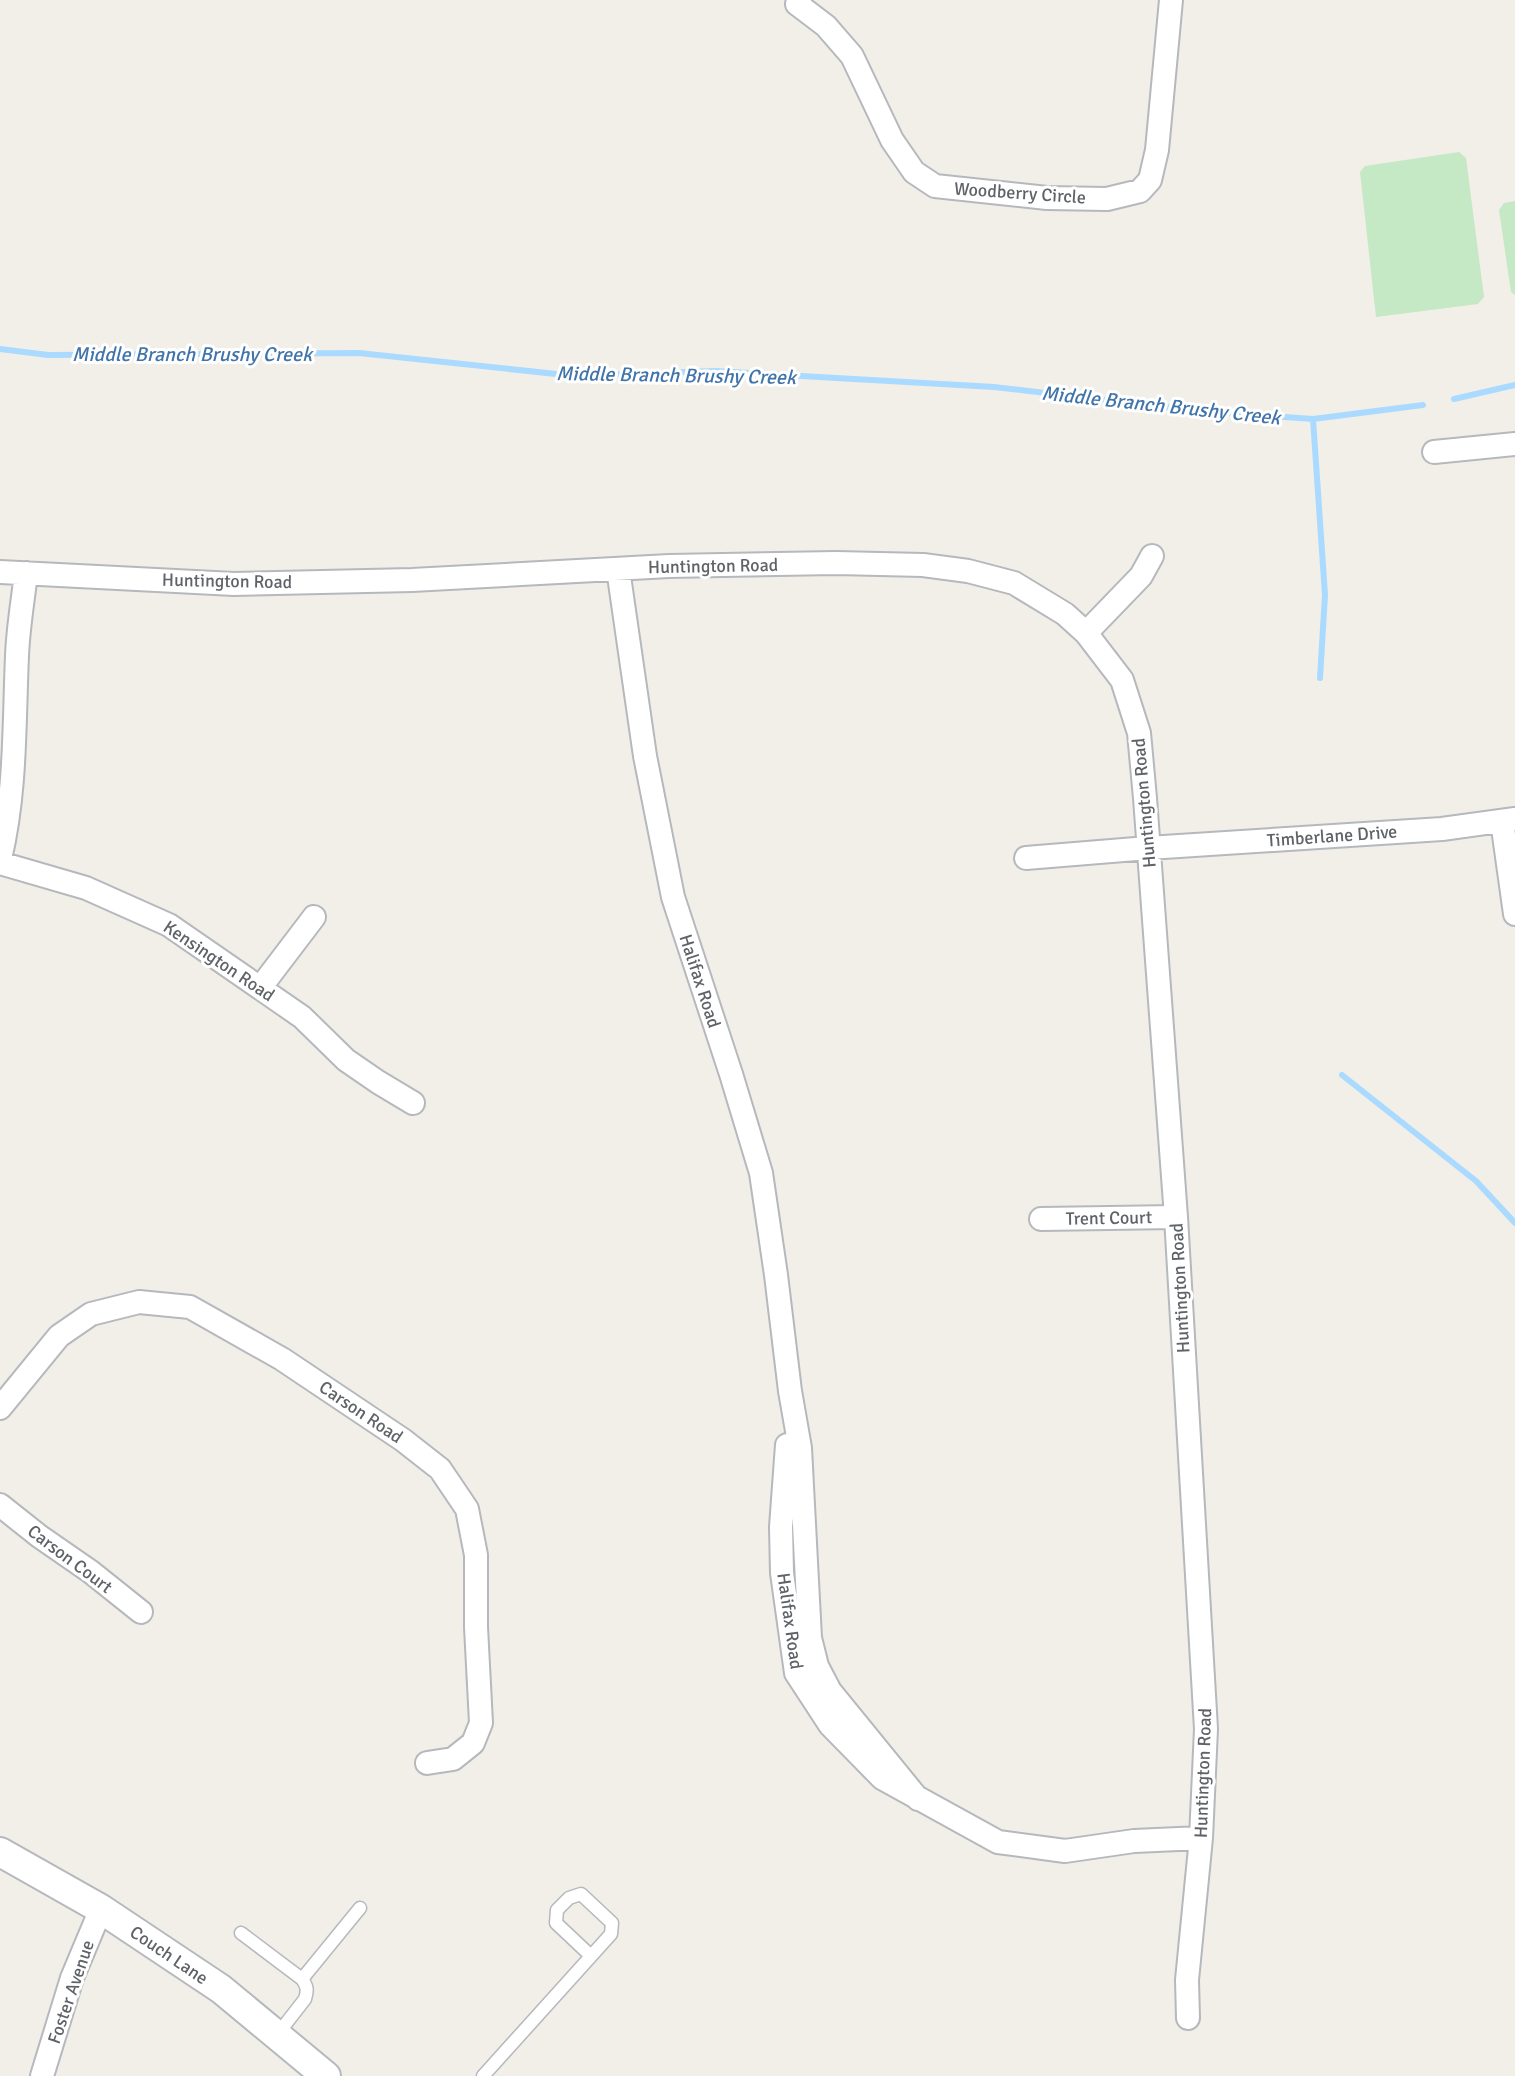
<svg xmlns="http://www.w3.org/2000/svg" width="1515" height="2076" font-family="Signika,sans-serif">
<rect width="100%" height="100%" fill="#f1efe8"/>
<path fill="#c5e8c5" d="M1459,152L1466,158L1484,297L1478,304L1376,317L1360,172L1365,166Z
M1515,201V295L1511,292L1499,210L1504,203Z"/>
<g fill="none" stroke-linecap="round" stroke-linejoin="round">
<path stroke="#aadaff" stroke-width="6" d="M0,349L48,355L359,353L575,376L715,371L994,387L1199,411L1313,419L1423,405
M1454,399L1515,385
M1313,419L1325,595L1320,678
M1342,1075L1476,1181L1515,1223"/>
<defs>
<path id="service" d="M241,1933L302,1979C307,1986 308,1990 305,1999L277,2035
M302,1979L360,1908
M483,2076L611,1934L612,1923L581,1894L569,1898L557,1910L556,1923L591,1956"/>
<path id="minor" d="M800,0L797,4L826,26L852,56L892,140L914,172L935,186L1047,198L1107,199L1140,191L1150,180L1157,150L1171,0
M1434,452L1515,444
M618,569L645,756L673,897L731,1074L761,1173L776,1275L790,1391L800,1448L810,1638L817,1666L830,1691L918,1799
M0,572L234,584L412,580L669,566L836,563L923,565L968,571L1014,583L1065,614L1086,633L1122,680L1139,733L1145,798L1176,1217L1206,1729L1201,1838L1187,1980L1188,2018
M1086,633L1141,576L1152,556
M1502,821L1515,914
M1026,858L1148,848L1442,829L1515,819
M0,859C16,792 14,724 17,656C18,628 23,600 26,573
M0,863L86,888L169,925L302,1017L346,1060L378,1082L413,1103
M260,988L314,917
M1041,1219L1176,1217
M0,1408L59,1336L91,1314L139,1302L190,1307L282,1359L403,1440L440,1469L467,1509L476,1555V1627L481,1723L473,1743L453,1759L427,1763
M787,1445L781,1527L782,1573L796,1673L830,1725L882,1778L998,1842L1065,1851L1134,1841L1201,1838
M0,1505L39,1536L91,1572L141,1612
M42,2076L72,1978L101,1909"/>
<path id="tertiary" d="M0,1852L101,1909L221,1989L326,2076"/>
</defs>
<use href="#service" stroke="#b5b8bc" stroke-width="15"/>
<use href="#minor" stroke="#b5b8bc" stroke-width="26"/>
<use href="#tertiary" stroke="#b5b8bc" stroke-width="32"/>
<use href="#service" stroke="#fff" stroke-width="12"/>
<use href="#minor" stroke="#fff" stroke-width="22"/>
<use href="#tertiary" stroke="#fff" stroke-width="28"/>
</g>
<g text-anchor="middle" stroke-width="6" stroke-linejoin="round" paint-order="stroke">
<g font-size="18" fill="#5f6368" stroke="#fff">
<text transform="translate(1020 193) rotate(4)" y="6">Woodberry Circle</text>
<text transform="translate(713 566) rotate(-1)" y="6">Huntington Road</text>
<text transform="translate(227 581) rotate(1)" y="6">Huntington Road</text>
<text transform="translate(1144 803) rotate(-95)" y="6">Huntington Road</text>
<text transform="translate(1332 836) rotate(-4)" y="6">Timberlane Drive</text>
<text transform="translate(219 961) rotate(34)" y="6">Kensington Road</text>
<text transform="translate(700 981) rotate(72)" y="6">Halifax Road</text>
<text transform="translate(1109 1218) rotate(-1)" y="6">Trent Court</text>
<text transform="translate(1180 1288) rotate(-93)" y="6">Huntington Road</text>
<text transform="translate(361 1412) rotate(34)" y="6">Carson Road</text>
<text transform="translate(70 1559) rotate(37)" y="6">Carson Court</text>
<text transform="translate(790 1621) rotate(82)" y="6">Halifax Road</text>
<text transform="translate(1203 1773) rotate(-88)" y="6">Huntington Road</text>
<text transform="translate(169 1955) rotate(34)" y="6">Couch Lane</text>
<text transform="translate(71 1992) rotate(-71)" y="6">Foster Avenue</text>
</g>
<g font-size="20" font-style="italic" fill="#4174aa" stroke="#fff">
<text x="192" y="361">Middle Branch Brushy Creek</text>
<text transform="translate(676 375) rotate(1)" y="7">Middle Branch Brushy Creek</text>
<text transform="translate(1161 405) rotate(6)" y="7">Middle Branch Brushy Creek</text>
</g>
</g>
</svg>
